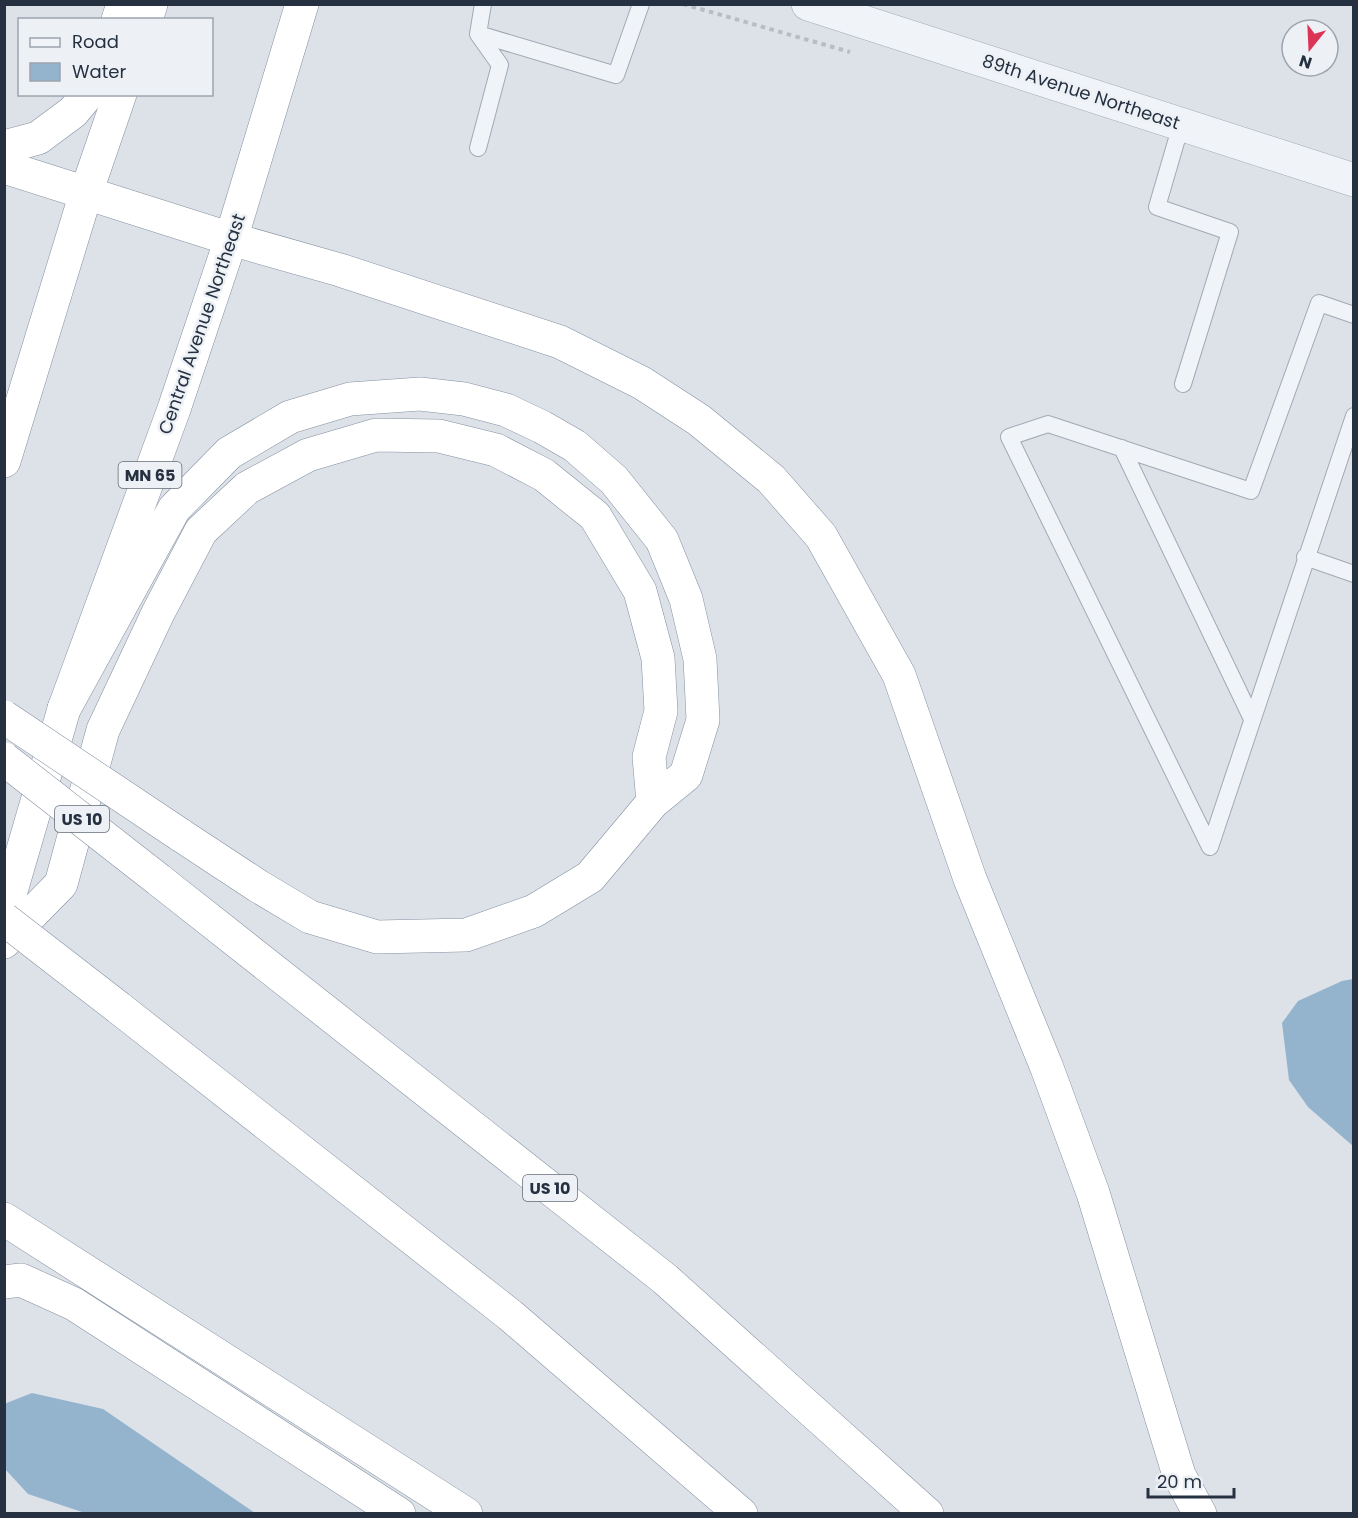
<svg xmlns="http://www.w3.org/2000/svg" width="1358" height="1518" font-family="Poppins,sans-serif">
<rect width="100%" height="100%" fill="#dde2e9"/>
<path fill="#94b3cd" d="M1353,979H1354L1353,1146L1308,1107L1289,1080L1282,1023L1298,1001L1342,981Z
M32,1393L103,1409L255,1513H85L28,1494L5,1469L4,1404Z"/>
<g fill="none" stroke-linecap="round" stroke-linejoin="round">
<defs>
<path id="service" d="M478,34L616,75L641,4
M1181,125L1157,207L1230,232L1183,384
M478,148L500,65L478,34L483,4
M1354,315L1319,303L1251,491L1048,424L1009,437L1210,847L1354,416
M1122,448L1252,719
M1305,557L1354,574"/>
<path id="tertiary" d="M808,4L1354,180"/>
<path id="trunk" d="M146,20L151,4
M4,461L86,193L120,94
M4,915L64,709L174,409L231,239L302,4"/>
<path id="motorway" d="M118,20L123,4
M4,147L38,138L73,112L88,94
M4,167L231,239L340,270L560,342L642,383L699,420L771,479L821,536L899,675L970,879L1047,1068L1093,1193L1179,1475L1200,1514
M64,709L174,509L229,453L290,417L350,399L420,394L464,399L506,410L542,427L575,446L614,480L662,540L686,599L700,659L703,720L686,775L653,802L590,877L534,911L466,935L377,937L310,917L258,886L179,834
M159,880L665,1279L927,1514
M4,942L61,884L103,730L158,613L201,531L247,488L308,455L376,435L439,436L496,450L544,475L595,516L640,591L658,658L661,711L649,757L653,802
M119,1008L510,1315L741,1514
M4,1219L466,1514
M4,1282L21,1280L74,1304L399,1514"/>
</defs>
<use href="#service" stroke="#a2a9b3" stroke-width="18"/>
<use href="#tertiary" stroke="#a2a9b3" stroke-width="34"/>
<use href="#trunk" stroke="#8390a1" stroke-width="34"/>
<use href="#motorway" stroke="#8390a1" stroke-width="34"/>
<path stroke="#b7bdc4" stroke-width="4" stroke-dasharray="4.5 4.5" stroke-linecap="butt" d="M683,4L850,52"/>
<use href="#service" stroke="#f0f3f7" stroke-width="16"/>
<use href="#tertiary" stroke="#f0f3f7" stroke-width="33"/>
<use href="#trunk" stroke="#fff" stroke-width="33"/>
<use href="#motorway" stroke="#fff" stroke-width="33"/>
<defs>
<path id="motorway-bridge" d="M4,717L179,834
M4,759L159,880
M4,919L119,1008"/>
</defs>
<use href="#motorway-bridge" stroke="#8390a1" stroke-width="34" stroke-linecap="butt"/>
<use href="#motorway-bridge" stroke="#fff" stroke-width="33"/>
</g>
<g text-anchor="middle" stroke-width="5" stroke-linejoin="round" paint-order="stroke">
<g fill="#edf1f6" stroke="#616b77" stroke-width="1.5">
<rect x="118.5" y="462" width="63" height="26" rx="4.5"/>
<rect x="55" y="806" width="54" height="26" rx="4.5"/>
<rect x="523" y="1175" width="54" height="26" rx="4.5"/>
</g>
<g font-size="16" font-weight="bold" fill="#253141">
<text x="150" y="481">MN 65</text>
<text x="82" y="825">US 10</text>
<text x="550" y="1194">US 10</text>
</g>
<g font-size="18" fill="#253141" stroke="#edf1f6">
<text transform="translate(1081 92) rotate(18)" y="6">89th Avenue Northeast</text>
<text transform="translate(202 324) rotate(-71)" y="6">Central Avenue Northeast</text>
</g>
</g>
<rect width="1358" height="1518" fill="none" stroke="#253141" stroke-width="12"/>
<rect x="18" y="18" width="195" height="78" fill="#edf1f6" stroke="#9da4ae" stroke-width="1.5"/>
<rect x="30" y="38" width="30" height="9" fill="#f0f3f7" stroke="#9da4ae" stroke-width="1.5"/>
<text x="72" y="48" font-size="18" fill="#253141">Road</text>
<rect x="30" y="63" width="30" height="18" fill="#94b3cd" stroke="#9da4ae" stroke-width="1.5"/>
<text x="72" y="78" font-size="18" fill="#253141">Water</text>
<g transform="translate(1310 48) rotate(198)"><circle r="28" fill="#edf1f6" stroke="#9da4ae" stroke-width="1.5"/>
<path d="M0-4.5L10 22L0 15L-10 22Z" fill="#dc3457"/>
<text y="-9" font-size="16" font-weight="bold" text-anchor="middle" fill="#253141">N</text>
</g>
<path d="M1148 1488v9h86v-9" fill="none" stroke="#253141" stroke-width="3"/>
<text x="1157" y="1488" font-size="18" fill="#253141" stroke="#edf1f6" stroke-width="4.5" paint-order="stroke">20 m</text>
</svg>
